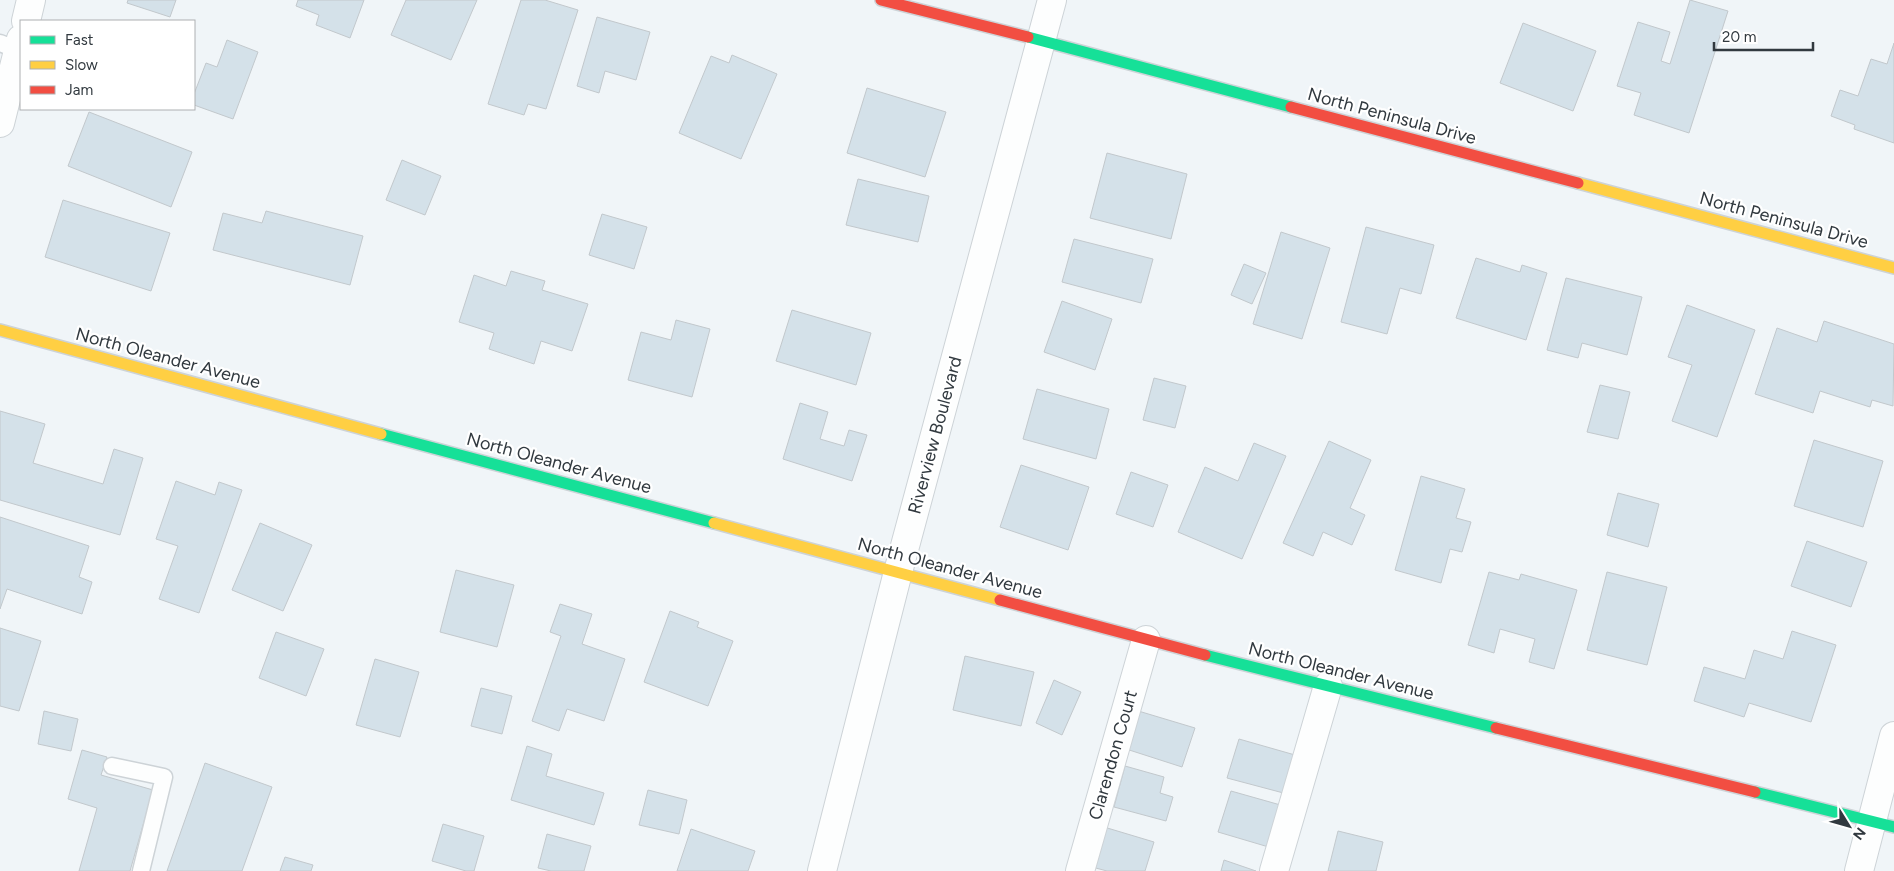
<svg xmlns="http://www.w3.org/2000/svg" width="1894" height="871" font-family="Figtree,sans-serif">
<rect width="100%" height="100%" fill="#f0f5f8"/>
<path fill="#d4e1e9" stroke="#c2c8cc" d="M128,0H176L170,17L127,3Z
M298,0H364L350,38L316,25L319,15L296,6Z
M406,0H477L451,60L391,35Z
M521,0H545L578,10L546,109L528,104L524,115L488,104Z
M1690,0L1728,11L1689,133L1634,115L1641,93L1617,86L1638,22L1670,32L1661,61L1670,64Z
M597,17L650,32L636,80L605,71L599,93L577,86Z
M1523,23L1596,51L1573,111L1500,83Z
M227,40L258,52L233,119L194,105V94L206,63L217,67Z
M1894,43V143L1854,129L1855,125L1831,116L1840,90L1858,96L1871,59L1887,64Z
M732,55L777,74L741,159L679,133L711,56L729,63Z
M867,88L946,112L925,177L847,153Z
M89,112L192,152L171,207L68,166Z
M1107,153L1187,174L1171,239L1090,218Z
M402,160L441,176L425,215L386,200Z
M858,179L929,196L918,242L846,225Z
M63,200L170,233L151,291L45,257Z
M266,211L363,236L350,285L213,250L223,213L262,223Z
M602,214L647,227L634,269L589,255Z
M1366,227L1434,245L1421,294L1400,288L1387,334L1341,322Z
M1281,232L1330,248L1302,339L1253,324Z
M1074,239L1153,259L1141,303L1062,282Z
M1476,258L1520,272L1522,265L1547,273L1526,340L1456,318Z
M1244,264L1266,273L1252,304L1231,295Z
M511,271L545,281L542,290L588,304L572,351L541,341L534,364L489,349L494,333L459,322L474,275L506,286Z
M1566,278L1642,297L1627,355L1582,343L1578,358L1547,350Z
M1062,301L1112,319L1095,370L1044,352Z
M1687,305L1755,330L1717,437L1672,421L1692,365L1668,357Z
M792,310L871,333L856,385L776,361Z
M676,320L710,329L692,397L628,380L641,332L671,340Z
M1824,321L1894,344L1893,406L1872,400L1870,407L1820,391L1813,413L1755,394L1777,328L1817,342Z
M1154,378L1186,386L1175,428L1143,420Z
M1600,385L1630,392L1618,439L1587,432Z
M1037,389L1109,409L1096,459L1023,439Z
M800,403L828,412L820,439L844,446L849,430L867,435L852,481L783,459Z
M0,411L45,424L33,463L103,484L114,449L143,458L120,535L0,500Z
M1814,440L1883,461L1863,527L1794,506Z
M1329,441L1371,460L1350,508L1365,515L1352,545L1323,532L1313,556L1283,543Z
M1254,443L1286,456L1242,559L1178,532L1205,467L1238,481Z
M1021,465L1089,487L1068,550L1000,527Z
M1131,472L1168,485L1153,527L1116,514Z
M1421,476L1465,489L1456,518L1471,522L1462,552L1450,549L1441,583L1395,570Z
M176,481L215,495L219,482L242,490L199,613L159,599L178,546L156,539Z
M1618,493L1659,504L1648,547L1607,535Z
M0,517L89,546L79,577L92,582L82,614L7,589L0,609Z
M260,523L312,545L283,611L232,590Z
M1807,541L1867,562L1851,607L1791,586Z
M456,570L514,585L497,647L440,632Z
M1489,572L1519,580L1521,574L1577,590L1554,669L1529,662L1535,639L1500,629L1494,653L1468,645Z
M1607,572L1667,587L1647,665L1587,650Z
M560,604L592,614L582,644L625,659L604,721L567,709L559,731L532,721L561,636L550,632Z
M670,611L699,622L697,627L733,641L708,706L644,682Z
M0,628L41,641L19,711L0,706Z
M1792,631L1836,645L1811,722L1749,703L1744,717L1694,701L1704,667L1745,679L1754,650L1783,659Z
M276,632L324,649L306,696L259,678Z
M965,656L1034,672L1021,726L953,710Z
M375,659L419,672L400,737L356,725Z
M1054,680L1081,692L1062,735L1036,723Z
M481,688L512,696L502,734L471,726Z
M1135,710L1195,728L1182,767L1123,748Z
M44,711L78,719L71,751L38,744Z
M1239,739L1302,757L1291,795L1227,778Z
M527,746L552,754L546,776L604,793L594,825L511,800Z
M82,750L107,757L101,775L153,790L130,871H79L97,808L68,799Z
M205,763L272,787L242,871H167Z
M1125,766L1164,777L1160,793L1173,797L1166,821L1114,807Z
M648,790L687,800L679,834L639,825Z
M1231,791L1284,806L1272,848L1218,832Z
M443,824L484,836L474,871H466L432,861Z
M1104,827L1154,842L1145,871H1107L1092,867Z
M691,829L755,851L748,871H677Z
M1338,831L1383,842L1376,871H1328Z
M547,834L591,846L584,871H551L538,868Z
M285,857L313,865L311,871H280Z
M1224,860L1256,871H1221Z"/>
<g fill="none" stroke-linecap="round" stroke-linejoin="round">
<defs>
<path id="lane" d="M0,43L18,50
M112,766L164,777L141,871"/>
<path id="street" d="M26,21L31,0
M0,123L21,39
M822,871L898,572L1052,0
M1080,871L1146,640
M1274,871L1328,686
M1859,871L1894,736"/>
<path id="fast" d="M1028,37L1291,107
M381,434L714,523
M1205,655L1496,728
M1755,792L1894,827"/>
<path id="slow" d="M1578,183L1894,268
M0,330L381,434
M714,523L1000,600"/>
<path id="jam" d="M881,0L1028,37
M1291,107L1578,183
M1000,600L1205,655
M1496,728L1755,792"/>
</defs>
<use href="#lane" stroke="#cdd3d7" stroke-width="19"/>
<use href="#street" stroke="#cdd3d7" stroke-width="30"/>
<use href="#fast" stroke="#cdd3d7" stroke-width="14"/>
<use href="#slow" stroke="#cdd3d7" stroke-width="14"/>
<use href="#jam" stroke="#cdd3d7" stroke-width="14"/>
<use href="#lane" stroke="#fdfefe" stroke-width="16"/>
<use href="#street" stroke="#fdfefe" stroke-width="28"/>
<use href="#fast" stroke="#16e098" stroke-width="11"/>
<use href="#slow" stroke="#ffcf43" stroke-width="11"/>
<use href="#jam" stroke="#f24e42" stroke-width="11"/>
</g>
<g text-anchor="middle" stroke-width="4.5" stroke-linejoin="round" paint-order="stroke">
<g font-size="18" fill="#31393f" stroke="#fff">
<text transform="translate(1392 116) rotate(15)" y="6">North Peninsula Drive</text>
<text transform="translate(1784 220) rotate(15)" y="6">North Peninsula Drive</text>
<text transform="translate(168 358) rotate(15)" y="6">North Oleander Avenue</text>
<text transform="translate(935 435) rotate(-75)" y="6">Riverview Boulevard</text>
<text transform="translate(559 463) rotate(15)" y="6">North Oleander Avenue</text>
<text transform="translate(950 568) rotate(15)" y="6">North Oleander Avenue</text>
<text transform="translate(1341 671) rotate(14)" y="6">North Oleander Avenue</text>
<text transform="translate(1113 755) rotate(-74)" y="6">Clarendon Court</text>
</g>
</g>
<rect x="20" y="20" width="175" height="90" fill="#ffffff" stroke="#adb0b2"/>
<rect x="30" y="36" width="25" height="8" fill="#16e098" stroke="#adb0b2"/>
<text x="65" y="45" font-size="15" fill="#31393f">Fast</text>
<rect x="30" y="61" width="25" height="8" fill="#ffcf43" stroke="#adb0b2"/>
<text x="65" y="70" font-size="15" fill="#31393f">Slow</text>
<rect x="30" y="86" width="25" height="8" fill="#f24e42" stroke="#adb0b2"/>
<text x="65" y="95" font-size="15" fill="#31393f">Jam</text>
<g transform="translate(1849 826) rotate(127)" stroke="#ffffff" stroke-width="4" paint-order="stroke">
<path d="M0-4L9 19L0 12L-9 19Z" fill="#31393f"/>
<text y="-8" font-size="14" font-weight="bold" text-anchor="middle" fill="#31393f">N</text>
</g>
<path d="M1714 42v8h99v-8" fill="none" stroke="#31393f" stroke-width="2.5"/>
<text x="1722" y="42" font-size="15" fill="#31393f" stroke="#ffffff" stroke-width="4" paint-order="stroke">20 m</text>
</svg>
